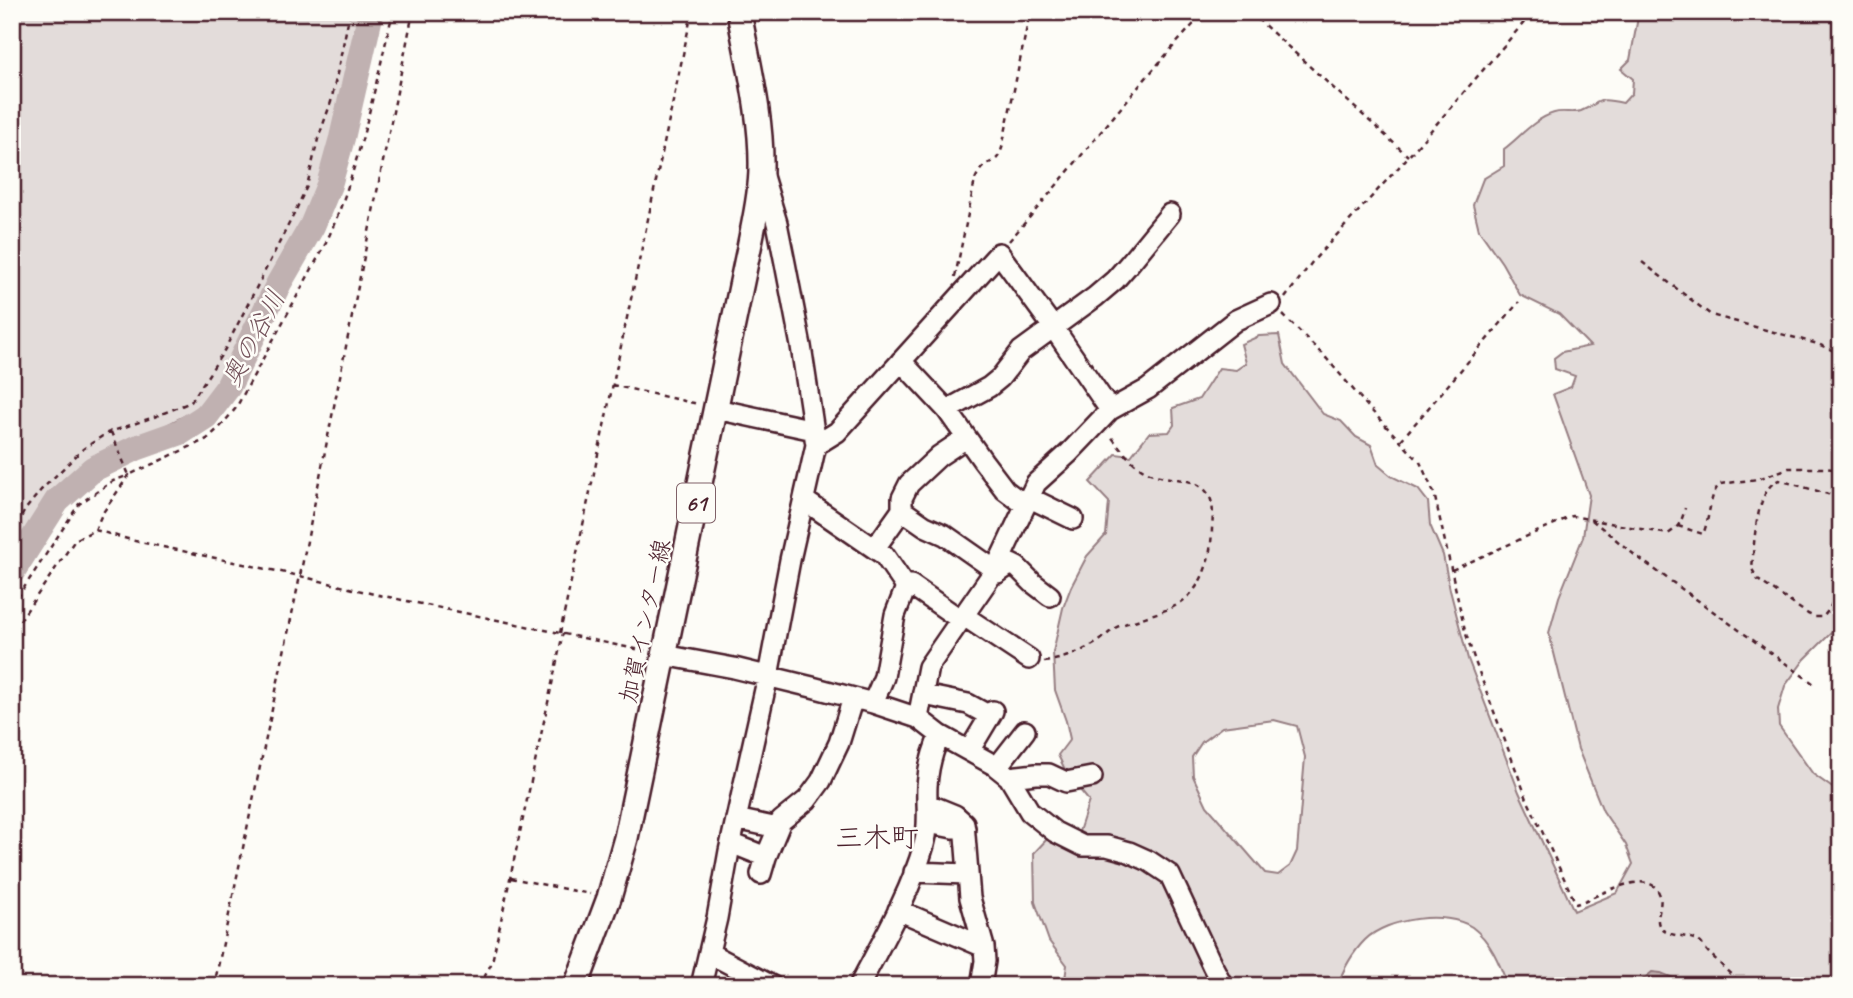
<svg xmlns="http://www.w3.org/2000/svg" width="1853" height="998" font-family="Caveat,'Klee One',sans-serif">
<rect width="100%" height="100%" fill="#fdfcf7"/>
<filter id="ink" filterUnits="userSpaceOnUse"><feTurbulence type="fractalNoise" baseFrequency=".0143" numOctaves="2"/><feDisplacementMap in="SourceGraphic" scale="14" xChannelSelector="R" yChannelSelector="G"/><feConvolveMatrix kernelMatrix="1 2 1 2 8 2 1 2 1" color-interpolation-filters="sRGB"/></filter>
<g filter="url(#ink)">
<path fill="#e3dcda" stroke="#967e82" stroke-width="2" fill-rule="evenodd" d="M12,12H361L334,134L313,210L256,309L213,392L194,411L151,433L97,454L51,491L12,556Z
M1639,12H1841V628L1831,633L1805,659L1785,686L1778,709L1779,726L1813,774L1841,794V986H1508C1500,965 1491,941 1472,927C1446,910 1387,918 1365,940C1354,951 1342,970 1338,986H1064L1067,965L1049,941L1035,902L1034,853L1048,838L1074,847L1089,801L1067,774L1058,755L1070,739L1066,721L1055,690L1053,652L1063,608L1071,587L1087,556L1106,535L1109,502L1090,482L1116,454L1131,456L1149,433L1169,432L1174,425L1173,408L1199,399L1219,368L1236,370L1246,363L1241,344L1259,336L1279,335L1285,364L1323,414L1341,421L1356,437L1371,445L1378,465L1391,476L1418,489L1428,502L1430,525L1443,555L1450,590L1468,659L1519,792L1574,911L1617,893L1633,864L1626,845L1603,811L1578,749L1549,633L1559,597L1583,537L1589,495L1553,394L1571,387L1575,376L1555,369L1554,358L1562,352L1590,346L1559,314L1520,295L1502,263L1479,230L1473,205L1483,179L1504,166V149C1520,137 1534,119 1554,113C1562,110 1573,114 1581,111C1603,101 1596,97 1623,103L1632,93L1633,79L1621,69L1630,60ZM1274,720L1297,726L1305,757L1297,851L1290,866L1278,875L1265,873L1207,806L1193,776L1192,757L1202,742L1222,727Z"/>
<path fill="#c0b1b1" stroke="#91777b" stroke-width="2" d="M1652,972L1661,973L1692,986H1635Z"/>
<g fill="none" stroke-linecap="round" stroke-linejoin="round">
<path stroke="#c0b1b1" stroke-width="26" d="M12,572L57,501L93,469L136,448L181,432L206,416L228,387L279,283L312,226L329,185L342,138L371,12"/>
<defs>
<path id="minor" d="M901,361L947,410L983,461L1005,490L1025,505
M716,409L814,430
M947,410L989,387L1000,378L1021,351L1095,297L1115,280L1129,264L1170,214
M816,445L837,432L999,253L1053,327L1110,410
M1028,497L1073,519
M804,500L884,555L906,587L895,615L884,677L873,703
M902,510L925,526L945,535L995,570
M875,548L902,510V498L909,484L939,456L966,438
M994,572L998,573L1011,564L1017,567L1033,583L1050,596
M905,585H911L961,620
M964,616L1029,659
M664,655L734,668L812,687L873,703L918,718L940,735L994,765L1009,777L1030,812L1055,832L1083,846H1107L1129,852L1149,861L1170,875L1212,965L1223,986
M924,695L968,704L990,716
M918,718L928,667L995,570L1036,483L1069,453L1110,410L1148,389L1236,320L1271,304
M969,751L993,711
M997,767L1025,731
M1009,777L1036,774H1049L1066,782L1092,777
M928,804L955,815L964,823L970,898L984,947L985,961L981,986
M736,819L778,828
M928,823L953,828H965
M731,843L766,857
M914,872L967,874
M761,874L766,857L781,821L807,800L821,781L839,743L853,698
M898,910L984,947
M709,953L772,986
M701,986L717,918L729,851L768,676L790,560L816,445L801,346L785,263L777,223L762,173
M859,986C883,940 910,894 924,845C930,825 926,806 927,786C928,770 933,750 940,735"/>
<path id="major" d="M576,986L609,898L626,838L749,248C754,222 761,194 761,168C762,116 748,63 739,12"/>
</defs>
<use href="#minor" stroke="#4a1f2b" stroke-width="24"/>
<use href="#major" stroke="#4a1f2b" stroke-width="28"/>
<path stroke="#4a1f2b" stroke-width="2.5" stroke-dasharray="5 5" stroke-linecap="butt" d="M1250,12L1408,156
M1009,241C1075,166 1136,85 1205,12
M1642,262L1711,315L1818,344L1841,354
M955,277L975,180C976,177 979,171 981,169C991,158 996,166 1002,148L1030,12
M1285,298L1313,261L1408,157L1533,12
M1283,315L1327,359L1369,408L1420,462L1434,493L1465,631L1476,664L1527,799L1576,904C1595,898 1648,866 1659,893C1664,904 1655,918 1659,925C1665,938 1688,934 1698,941C1703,944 1705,949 1709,953C1721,964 1732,977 1745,986
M612,385L698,404
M111,432L129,475L207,439L221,426L236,408L326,243C359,170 374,90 393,12
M1401,440L1519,302
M1841,510L1838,502L1828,494L1779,480C1755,488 1754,547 1752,569L1758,580L1808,614L1815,617H1823C1838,600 1834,591 1836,571C1837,552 1838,534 1841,516
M1592,520L1636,556L1817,686
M1678,526L1703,534C1710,519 1709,494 1720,484L1758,479L1789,468H1824L1841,470
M95,530L135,541L300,576L374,594L645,651
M12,534L25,510L41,490L83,449L107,433L154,417L191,402L225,349L295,212L307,186L318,139L331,102L350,12
M1452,570L1572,516L1668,534C1679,527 1682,521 1685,508
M12,606L79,504L113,481L129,475L102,514L95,530L75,540L12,632
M560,633L692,12
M1044,662C1064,659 1081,652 1098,642C1104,638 1109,632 1115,628C1122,624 1132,622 1140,619C1151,614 1164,612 1175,606C1203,591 1211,559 1212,529C1213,515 1215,499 1204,489C1191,477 1168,480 1153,474C1134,468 1122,450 1110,435
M511,878L590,894
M214,986L300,576L413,12
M480,986L492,962L563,633"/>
<use href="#minor" stroke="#fdfcf7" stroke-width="19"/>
<use href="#major" stroke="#fdfcf7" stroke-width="23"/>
</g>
</g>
<g text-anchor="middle" stroke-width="5" stroke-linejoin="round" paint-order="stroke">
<rect fill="#fdfcf7" stroke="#806168" stroke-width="2" x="677" y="483.5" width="38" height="39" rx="5"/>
<g font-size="23" font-weight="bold" fill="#4a1f2b">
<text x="696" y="511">61</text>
</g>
<g font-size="24" fill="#4a1f2b" stroke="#fdfcf7">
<text transform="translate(645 621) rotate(-78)" y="8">加賀インター線</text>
</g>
<g font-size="26" font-style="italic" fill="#73525a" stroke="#fdfcf7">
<text transform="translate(253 338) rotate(-62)" y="9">奥の谷川</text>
</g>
<g font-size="28" fill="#4a1f2b" stroke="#fdfcf7">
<text x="877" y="847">三木町</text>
</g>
</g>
<rect width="1853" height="998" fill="none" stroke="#fdfcf7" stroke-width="42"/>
<rect x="21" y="21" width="1811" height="956" fill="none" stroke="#4a1f2b" stroke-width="2.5" filter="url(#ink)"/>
</svg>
